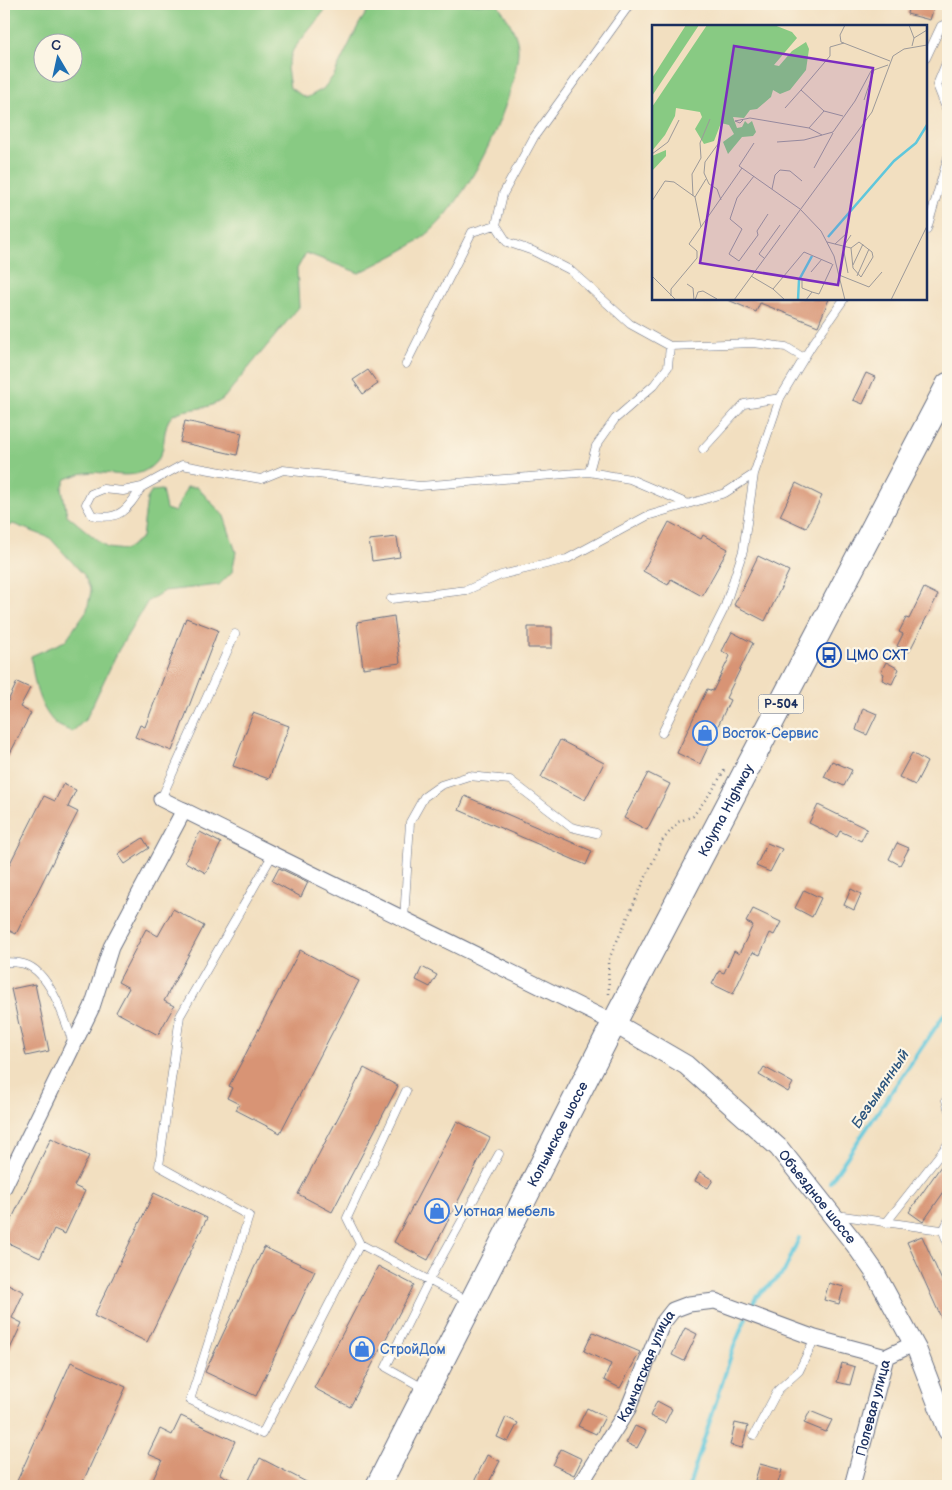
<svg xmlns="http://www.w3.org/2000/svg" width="952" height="1490" font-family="'Balsamiq Sans',sans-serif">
<rect width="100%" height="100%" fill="#fcf5e5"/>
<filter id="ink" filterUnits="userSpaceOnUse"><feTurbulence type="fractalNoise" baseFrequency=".02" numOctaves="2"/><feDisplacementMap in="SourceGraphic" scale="10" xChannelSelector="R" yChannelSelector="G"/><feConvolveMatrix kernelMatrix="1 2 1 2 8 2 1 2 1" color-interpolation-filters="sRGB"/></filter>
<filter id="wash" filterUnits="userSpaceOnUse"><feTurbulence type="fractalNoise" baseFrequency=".0096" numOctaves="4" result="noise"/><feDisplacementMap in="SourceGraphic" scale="20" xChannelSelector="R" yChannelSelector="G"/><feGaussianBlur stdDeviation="1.12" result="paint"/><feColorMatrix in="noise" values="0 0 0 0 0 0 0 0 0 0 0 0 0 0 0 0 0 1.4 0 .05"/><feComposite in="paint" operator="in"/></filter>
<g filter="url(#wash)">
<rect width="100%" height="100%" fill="#f2dfc0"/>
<path fill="#88ca83" stroke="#527c70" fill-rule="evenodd" d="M4,4H330L293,50L287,68L290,88L306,98L323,89L334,75L359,24L372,4H498C507,19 519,34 518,52C515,103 465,208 422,238C403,252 380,262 359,273L306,253L297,269L299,307L223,399C206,412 184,407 173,415C161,425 167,446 159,458C138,487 111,469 84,473C78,474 72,477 66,479L62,488L67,515L107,548L125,550L142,537L147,499L152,491L162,490L166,509L175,512L187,487H197L224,516L236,552L232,572L219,585L164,591L148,601L118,651L86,719L72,732C67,729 59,727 55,723C38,706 33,679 31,656L65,641L87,610L91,591L84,575L50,538L13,524L4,529ZM42,42H72V72H42Z"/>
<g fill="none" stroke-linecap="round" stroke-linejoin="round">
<path stroke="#5fc7dc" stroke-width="4" d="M830,1182L948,1009
M752,1306L756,1297L784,1272L799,1238
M689,1486L734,1346L746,1318"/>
</g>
<g id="blocks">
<path fill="#d89474" d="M909,4H935L930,20L907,14Z
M726,299H829L818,326L760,303L756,312Z
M368,370L378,384L363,394L353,380Z
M866,373L875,377L863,404L853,400Z
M185,421L242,433L237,455L180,442Z
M796,483L822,496L806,528L780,516Z
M669,522L701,539L703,535L728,549L702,596L671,579L668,585L643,571Z
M397,537L400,557L372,561L369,540Z
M758,556L789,571L765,621L734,605Z
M924,588L938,595L909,652L897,646L903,634L899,632L906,618L909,619Z
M394,616L400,663L363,668L357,622Z
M186,618L218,630L172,751L135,737L140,725L145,727Z
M528,627H552V648H528Z
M732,632L753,643L726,698L730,700L700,764L677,753L707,689L713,691L730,656L722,651Z
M886,662L899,669L892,684L882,680L884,674L881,672Z
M17,682L30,688L20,707L31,713L4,765V698L8,701Z
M863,708L877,714L867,735L856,730Z
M253,713L289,726L269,779L233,766Z
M560,740L604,763L585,800L541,777Z
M912,753L927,762L915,785L899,777Z
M832,761L852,770L844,786L824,777Z
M648,773L670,784L647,830L624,818Z
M63,784L76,790L68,807L78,812L16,934L4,928V875L44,796L55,801Z
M465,796L592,851L586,865L459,810Z
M818,805L867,829L861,841L840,831L837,837L809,823Z
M200,832L221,843L206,873L185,862Z
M143,838L149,848L125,864L118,854Z
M767,843L782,849L770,872L756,866Z
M897,843L909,848L900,865L889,859Z
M279,868L308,882L301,897L272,881Z
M851,889L861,894L854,910L844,905Z
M804,890L821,898L812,917L795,908Z
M173,909L204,926L164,1001L174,1006L158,1035L116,1012L129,988L118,982L146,929L158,936Z
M753,909L781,922L774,935L770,933L760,955L753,952L733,994L712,984L719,971L724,973L734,951L739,954L753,925L746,922Z
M300,950L359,981L280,1133L236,1110L239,1104L227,1098L232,1088L229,1086Z
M422,967L437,975L430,987L416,980Z
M35,984L49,1051L26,1056L11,989Z
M764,1067L793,1083L788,1092L759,1075Z
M364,1068L398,1086L332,1212L298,1194Z
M457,1121L490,1138L428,1260L394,1242Z
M51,1138L89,1156L74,1186L85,1191L65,1234L54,1229L40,1258L4,1241V1235Z
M948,1156V1186L923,1222L909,1212Z
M700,1172L713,1180L708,1188L695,1181Z
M154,1193L207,1218L147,1342L94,1316Z
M922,1236L948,1294V1333L907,1242Z
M264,1247L315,1271L256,1396L205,1372Z
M378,1266L414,1285L350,1407L314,1388Z
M4,1282L24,1292L12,1318L22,1323L4,1362Z
M829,1283L844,1287L839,1304L824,1300Z
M685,1328L697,1334L684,1361L672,1355Z
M593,1332L640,1352L620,1388L604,1380L611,1364L584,1351Z
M71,1362L126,1387L81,1486H29L17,1481Z
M842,1363L855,1367L850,1385L837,1382Z
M657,1401L672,1409L665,1423L650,1416Z
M587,1408L605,1417L596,1434L578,1426Z
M810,1411L832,1420L826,1432L804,1423Z
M181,1416L235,1441L220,1474L243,1486H150L162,1460L148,1454L160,1429L172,1435Z
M506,1417L518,1423L508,1442L497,1437Z
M735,1423L748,1426L742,1448L730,1445Z
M635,1426L646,1431L637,1448L626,1443Z
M561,1449L582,1459L574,1475L553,1465Z
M487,1455L500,1461L487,1486H472Z
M260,1458L314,1486H246Z
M760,1464L782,1470L777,1486L755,1480Z"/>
</g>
</g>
<g filter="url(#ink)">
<use href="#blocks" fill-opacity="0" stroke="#666d80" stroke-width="1"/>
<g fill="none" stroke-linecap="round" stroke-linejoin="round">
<defs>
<path id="service" d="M630,4L534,137L503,194L496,225L507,242L533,251L570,270L630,324L670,346L753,343L786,347L804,358
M926,58L941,26L948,23
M948,58L937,85L948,113
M927,229L948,157
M406,364L472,232L496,225
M703,449L744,404L780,398
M589,472L596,446L615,419L654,385L668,367L670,346
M142,487C128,508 120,522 92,515L86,504L91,494L103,489L123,491L142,487L182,465L261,479L283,470L420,486L589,472L630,479L688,504
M391,599L467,590L501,575L567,559L647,516L725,493L754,474L780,398L812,345L844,299
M662,733L724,609L743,551L754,474
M161,799L235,634
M273,854L180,1016L159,1166L249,1216L190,1400L262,1434L360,1244L347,1218L406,1091
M404,920L410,822L424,797L441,785L469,776L510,780L571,827L596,833
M4,962C10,962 17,962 24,964C50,971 65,1020 73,1043
M946,1100L948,1108
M836,1215L948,1231
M948,1221L943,1231L948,1244
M886,1223L948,1144
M360,1244L470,1302
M425,1389L386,1367L429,1280L499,1154
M754,1435L778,1390L799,1371L815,1338"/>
<g id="minor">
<path d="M161,799L614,1023"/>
<path d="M4,1187L92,1007L111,947L184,810"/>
<path id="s1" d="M579,1486L628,1409L662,1324L673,1310L689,1304L715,1301L815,1338L886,1357"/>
<path id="s2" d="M852,1486L886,1357L913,1344"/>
</g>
<g id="tertiary">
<path id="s3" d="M614,1023L686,1065L779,1148L855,1244L874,1271L917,1350L948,1431"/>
</g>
<g id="trunk">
<path id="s4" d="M378,1486L614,1023L948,385"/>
</g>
</defs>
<use href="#service" stroke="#666d80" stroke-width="9"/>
<use href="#minor" stroke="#666d80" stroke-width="17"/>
<use href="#tertiary" stroke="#666d80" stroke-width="21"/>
<use href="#trunk" stroke="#666d80" stroke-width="26"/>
<path stroke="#666d80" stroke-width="2.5" stroke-dasharray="1 4" stroke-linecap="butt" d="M609,994L608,961L662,841L678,822L693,816L712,791L725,769"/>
<use href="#service" stroke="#fff" stroke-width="8"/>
<use href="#minor" stroke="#fff" stroke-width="15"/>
<use href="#tertiary" stroke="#fff" stroke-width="19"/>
<use href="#trunk" stroke="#fff" stroke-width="24"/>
</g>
</g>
<defs>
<symbol id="bus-ring" viewBox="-11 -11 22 22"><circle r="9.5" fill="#fcf5e5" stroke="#1a4fb4" stroke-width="1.5"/><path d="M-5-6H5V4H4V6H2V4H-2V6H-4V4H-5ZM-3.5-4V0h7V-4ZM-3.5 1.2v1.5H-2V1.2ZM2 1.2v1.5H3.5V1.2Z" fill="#1a4fb4"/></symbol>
<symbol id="shop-ring" viewBox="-11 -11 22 22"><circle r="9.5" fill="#fcf5e5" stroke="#3f7fe0" stroke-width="1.5"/><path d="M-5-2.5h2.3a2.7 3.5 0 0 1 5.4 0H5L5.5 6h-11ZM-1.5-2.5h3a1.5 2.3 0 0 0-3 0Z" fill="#3f7fe0"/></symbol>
</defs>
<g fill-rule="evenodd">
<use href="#bus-ring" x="815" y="641" width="28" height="28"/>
<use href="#shop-ring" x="691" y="719" width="28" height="28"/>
<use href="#shop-ring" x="423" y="1197" width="28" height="28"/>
<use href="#shop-ring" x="348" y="1335" width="28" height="28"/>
</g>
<g text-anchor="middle" stroke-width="4.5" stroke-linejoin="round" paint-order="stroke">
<rect fill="#fcf5e5" stroke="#5e6a86" stroke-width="1" x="758.5" y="694.5" width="45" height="19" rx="4"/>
<g font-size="12" font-weight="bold" fill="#1b2f5e">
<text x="781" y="708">Р-504</text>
</g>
<g font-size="14" fill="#164399" stroke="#fcf5e5" text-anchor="start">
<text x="846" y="660">ЦМО СХТ</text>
</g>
<g font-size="14" fill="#366cbe" stroke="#fcf5e5" text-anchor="start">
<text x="722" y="738">Восток-Сервис</text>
<text x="454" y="1216">Уютная мебель</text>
<text x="380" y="1354">СтройДом</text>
</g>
<g font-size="14" fill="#1b2f5e" stroke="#fcf5e5">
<text dy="5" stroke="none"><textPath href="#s4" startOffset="760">Kolyma Highway</textPath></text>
<text dy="5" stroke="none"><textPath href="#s4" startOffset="395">Колымское шоссе</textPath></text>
<text dy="5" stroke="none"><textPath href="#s3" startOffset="270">Объездное шоссе</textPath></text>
<text dy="5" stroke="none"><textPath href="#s1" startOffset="138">Камчатская улица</textPath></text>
<text dy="5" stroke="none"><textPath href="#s2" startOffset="81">Полевая улица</textPath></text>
</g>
<g font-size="15" font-style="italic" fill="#2c557e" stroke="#fcf5e5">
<text transform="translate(880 1089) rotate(-56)" y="5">Безымянный</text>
</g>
</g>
<g transform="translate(652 25)">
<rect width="275" height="275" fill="#f2dfc0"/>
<path d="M34,0H47L0,71V53ZM55,0H122L140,7L145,13L122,40L127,41L140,26L154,17L157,24L154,45L138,65L128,69L121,65L119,72L105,84L98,85L92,93L81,92L85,103L90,102L93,96L96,99L100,96L104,107L101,111L90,112L76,129L71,117L82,109L77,100L69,98L62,116L52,119L43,104L50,92L48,87L24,83L23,91L13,110L0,126V82ZM14,125V131L0,146V131Z" fill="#88ca83"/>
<path fill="none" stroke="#5fc7dc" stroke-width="2.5" d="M176,212L242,136L264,118L275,100M146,275L147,255L160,231"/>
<path fill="none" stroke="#9c9999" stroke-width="1" d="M193,0L188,10L189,17L238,36M257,0L262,13L260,21M262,13L275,5M212,75L222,45M133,83L149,65M191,91L172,86L149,65L178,31V22L192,18M91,95L88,98L83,96L98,93L157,103L170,110M157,103L172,86M125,117L152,115L181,107L203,76L219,46L236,40M102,118L87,141L148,184L169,206L182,231L193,275M66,119L53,137L52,148L57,159L65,164L69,175M0,129L16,117L27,95M162,143L181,108M102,151L85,173L78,194L90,204L77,229L87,236L106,210L105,206L116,189M120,164L123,150L128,145L138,146L150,156M41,171L40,149L49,133L48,118L58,94M43,172L54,154M0,176L13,156L22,157L43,172L49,202M175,217L199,223L207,217L220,227L221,232L209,252L201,243L199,223M183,219L195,208V203M112,233L107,229L128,200M201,240L211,219M159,247L170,234M196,248L191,222L199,210M187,250L217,262L230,247M0,251L24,275M99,251L121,264L152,227L180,239M205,251L217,224M150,254V263L160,267M35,259L41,263L42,275M121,264L133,275M19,271V264L45,233V226L37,219L90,143M43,275L46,267L51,266L65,274M82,275L220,87L241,31L252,24L275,20M154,275L160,267L167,269L181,239M239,275L275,201"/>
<path fill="#7b2cbf" fill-opacity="0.15" stroke="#7b2cbf" stroke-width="2.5" d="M82,21L221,43L186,260L48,238Z"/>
<rect width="275" height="275" fill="none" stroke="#1b2f5e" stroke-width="2.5"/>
</g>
<rect width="952" height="1490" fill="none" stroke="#fcf5e5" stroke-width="20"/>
<g transform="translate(58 58) rotate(351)"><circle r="24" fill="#fcf5e5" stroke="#a2a6af"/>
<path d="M0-4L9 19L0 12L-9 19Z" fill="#1f6fb2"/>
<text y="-8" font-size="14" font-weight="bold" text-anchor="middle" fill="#1b2f5e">С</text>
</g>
</svg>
